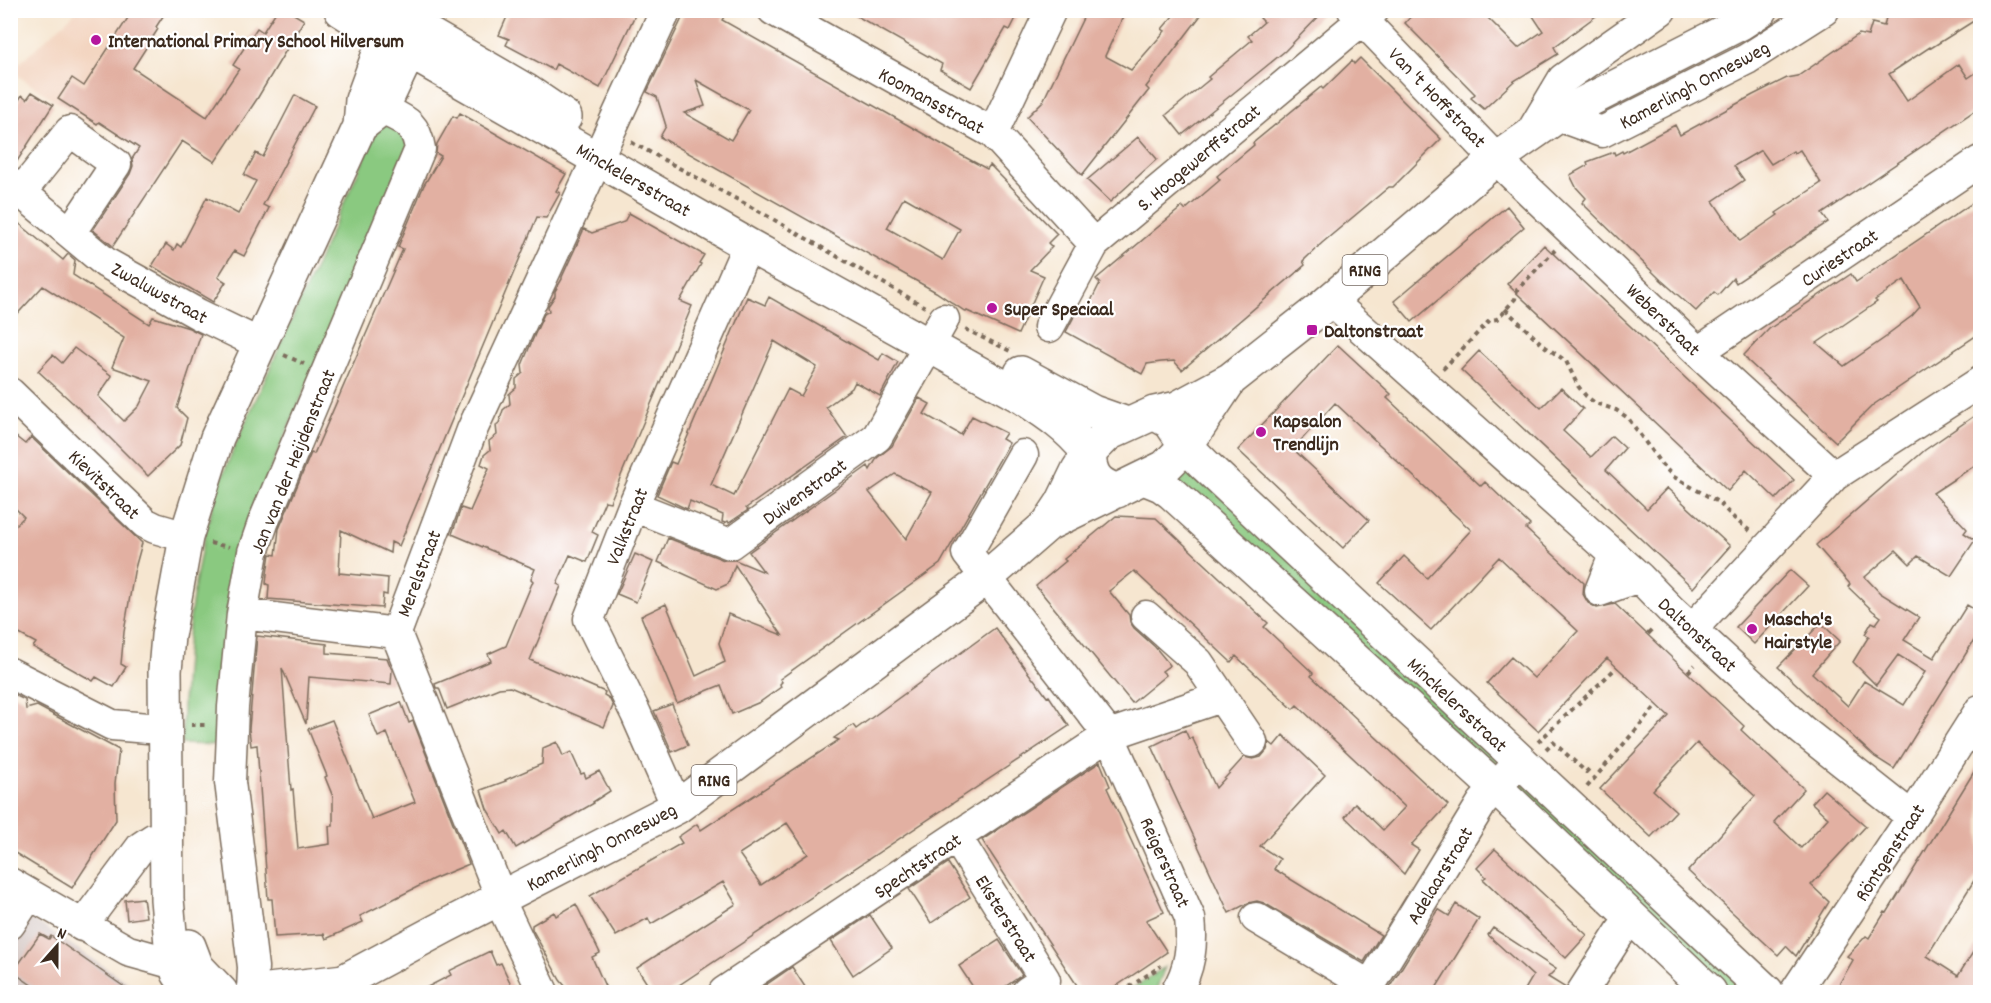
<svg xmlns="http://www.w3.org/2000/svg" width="1991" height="1003" font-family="Dekko,sans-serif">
<rect width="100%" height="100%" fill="#fff"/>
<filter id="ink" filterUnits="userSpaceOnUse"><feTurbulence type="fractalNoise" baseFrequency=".0167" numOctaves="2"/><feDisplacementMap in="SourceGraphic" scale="12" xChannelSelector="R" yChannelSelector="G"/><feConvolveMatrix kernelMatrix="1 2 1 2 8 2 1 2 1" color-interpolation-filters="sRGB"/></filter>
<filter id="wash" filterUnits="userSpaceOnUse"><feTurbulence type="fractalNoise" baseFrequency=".008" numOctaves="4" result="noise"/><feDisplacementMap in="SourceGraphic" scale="24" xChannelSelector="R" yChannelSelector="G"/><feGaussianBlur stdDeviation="1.35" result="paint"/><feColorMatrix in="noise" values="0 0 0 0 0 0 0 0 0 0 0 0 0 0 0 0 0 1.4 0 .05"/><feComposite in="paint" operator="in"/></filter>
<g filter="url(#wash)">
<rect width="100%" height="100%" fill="#f6e6d0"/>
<path fill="#f3d4bf" d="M77,11H167L95,128L11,71Z"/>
<path fill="#cfc0bb" d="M11,905L143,992H11Z"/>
<path fill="#8ac980" stroke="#627a4f" stroke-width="1.5" d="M381,122L407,134L411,146L244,530L232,588L220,745L182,744C183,664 190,582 213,505C225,463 249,416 267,375C305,291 342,206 381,122Z
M1187,462L1501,755L1499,766L1492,769L1168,475Z
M1522,782L1755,992H1722L1512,790Z
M1165,967L1155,992H1127Z"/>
<g id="blocks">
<path fill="#e2b0a2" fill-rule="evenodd" d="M133,10H167L156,27L158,29L133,68L207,117L239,69L233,65L257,28L263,32L277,10H287L304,20L257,99L215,162L182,141L113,246L93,230L130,174L133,166L132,159L139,148L99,122L97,124L58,99L72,78L84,86Z
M510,10H626L635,15L600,88L556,64L553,70L506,45L509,39L499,35Z
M686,10H728L722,20L959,154L987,169L990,165L1057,234L1048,243L1052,247L1030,270L1044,276L1018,334L967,311L966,312L936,292L660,137L666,126L657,97L647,92ZM696,80L749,110L731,140L684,113L705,106ZM904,197L960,229L943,260L887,228Z
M846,10H1020L1010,30L1006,28L971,88L940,70L942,64Z
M1087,10H1126L1105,56L1131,70L1165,31L1162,29L1178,10H1205L1146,87L1149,90L1082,175L1027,117L1043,101Z
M1268,10H1325L1285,51L1182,135L1166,115L1210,79L1208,77L1252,40L1248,36L1264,22L1260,18Z
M1417,10H1480L1518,48L1543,31L1529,10H1604L1554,47L1558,54L1514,81L1484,109L1471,98L1475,94L1405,23Z
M1898,10H1980V17L1931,48L1930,47L1889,74L1907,101L1959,64L1968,78L1980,70V107L1822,214L1828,222L1736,283L1733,278L1718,295L1714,292L1696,311L1661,280L1582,203L1586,198L1576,187L1570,175L1588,165L1587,162L1614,152L1615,155L1622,151L1623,153L1675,125L1680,135L1753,95L1787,78L1798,76L1859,34L1868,36L1872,23L1884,26L1887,13L1892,14ZM1761,150L1771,164L1793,151L1794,153L1800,150L1821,183L1776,213L1778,215L1740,241L1713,201L1744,180L1734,166Z
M1360,58L1441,139L1393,187H1389L1322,243L1303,261L1305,265L1182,370L1174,361L1161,362L1147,364L1142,374L1066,332L1079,307L1086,311L1100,283L1096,279L1182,207L1185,210L1220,180L1217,176L1254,145L1253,143L1321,87L1323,89L1352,61L1354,64Z
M32,92L53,105L14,166H10V114L22,95L27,99Z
M295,95L315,106L263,205L269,208L244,256L234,251L218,277L226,282L213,302L152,266L166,244L174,250L177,244L181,247L207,197L238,214L256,181L244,175L256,153L263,157Z
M460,113L566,174L556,191L560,193L546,218L537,217L399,546L391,542L390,553L341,530L339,573L388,578L387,595L383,594L382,608L268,599L269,585L266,584L267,574L270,554L276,555L279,529L311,453L314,454L403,249L398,247L424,185L441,156L436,153L437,144L453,116L457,118Z
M1138,137L1157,159L1110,202L1087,180Z
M1980,198V333L1873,405L1836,442L1748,361L1744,355L1769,329L1851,274L1856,282ZM1904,280L1920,307L1912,316L1888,334L1889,335L1844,366L1817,343L1877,302L1875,300Z
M1507,206L1524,227L1412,322L1394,301Z
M629,213L704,255L699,263L701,264L680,301L692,306L610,502L605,501L592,532L598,535L587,562L570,555L557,584L561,586L530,660L605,692L604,695L609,698L613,706L604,727L510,687L499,688L447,709L439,688H436L435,684L491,661L488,654L506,646L533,581L531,579L535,569L452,534L461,508L470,511L489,468L481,464L484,455L490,450L489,441L497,435L496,425L499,423L503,410L510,404L509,394L516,388V379L523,373L522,365L535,334L544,314L549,311L548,306L555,296V291L562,279V277L584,229L592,233L624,222Z
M10,216L63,260L68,254L75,260L73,275L149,324L153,317L189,328L201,334L177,408L187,418L180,445L148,476L97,425L38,371L53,355L62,363L74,348L112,376L98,396L124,421L139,406L152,381L112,367L124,338L43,286L10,322Z
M1544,245L1794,480L1776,499L1746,470L1728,491L1507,284Z
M747,297L765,305L769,297L879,360L883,353L898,362L880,396L855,382L852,388L826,407L847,437L746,508L748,510L729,523L728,521L725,523L722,522L723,515L690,501L687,509L657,495L671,462L676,464ZM774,341L817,367L801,396L788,389L734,496L711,485Z
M1338,345L1391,394L1387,398L1481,486L1485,482L1530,525L1526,529L1584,583L1583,594L1588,603L1597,608L1615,604L1744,726L1741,730L1804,789L1774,822L1801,848L1828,818L1812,803L1824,790L1866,826L1811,885L1829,902L1796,956L1786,946L1778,955L1688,871L1755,796L1697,743L1653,790L1676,811L1651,837L1600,789L1669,716L1607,658L1538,731L1487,683L1511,657L1534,678L1578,631L1499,557L1431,630L1379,583L1404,556L1427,578L1471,530L1335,403L1293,449L1369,520L1343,548L1238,450Z
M1479,351L1541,408L1561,388L1583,409L1563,431L1591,457L1612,436L1625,448L1606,470L1647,509L1667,488L1730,546L1693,588L1461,370Z
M919,398L930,404L924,414L961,435L972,416L1006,433L1002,439L1009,443L940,564L780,679L782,682L780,684L781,687L760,702L732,714L721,685L677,703L641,616L666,604L696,676L725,662L719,643L728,614L782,635L735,565L728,584L717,589L658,562L668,538L724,560H735L764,572L749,552L868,466L870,470L877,458L892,446ZM895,474L932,492L906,539L869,492Z
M1980,412V462L1933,493L1967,529L1964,533L1975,540L1951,576L1918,556L1910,564L1896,550L1865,577L1880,593L1919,617L1904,640L1934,658L1967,605L1980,613V631L1894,769L1875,757L1778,667L1821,623L1840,641L1812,673L1848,706L1864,681L1904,705L1925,672L1898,655L1876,685L1853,662L1869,636L1865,634L1872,622L1876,624L1881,617L1873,611L1848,587L1850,584L1816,545L1925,450Z
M10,432L25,444L31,437L142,543L134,572L124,632L121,664L126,667L114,687L96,677L93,681L33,647L36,643L10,629V531L24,517L10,503Z
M1116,516L1156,518L1268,623L1264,627L1313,673L1311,676L1448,805L1411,845L1419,850L1404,874L1345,817L1355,803L1383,830L1405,807L1297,705L1293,709L1236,656L1231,662L1134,571L1109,591L1129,615L1130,622L1134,628L1155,647L1170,665L1162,671L1166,675L1132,703L1036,586L1066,561L1064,559Z
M635,554L653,562L636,602L617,594Z
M1790,570L1808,586L1754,644L1736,627Z
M995,628L1033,679H1034L1047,697L1049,696L1069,726L667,993H653L637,968L736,904L723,882L651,924L648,918L616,936L590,896L682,843L678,837L697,824L701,830L839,740L834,738L853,725L856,729ZM787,823L808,854L761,885L739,854Z
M257,636L327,644V653L387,658L392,670L391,684L309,677L306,724L282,668L291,790L293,789L298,849L330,844L329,826H333V797L325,777L327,776L308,729L332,720L372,819L415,802L387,733L378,737L369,715L401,702L409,723L413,721L469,864L433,879L360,916L363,922L326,939L324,934L275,937L272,899H268L257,745L251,746L249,729Z
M10,693L25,700L26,709L37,706L119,750L115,783L116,820L72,888L10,850Z
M672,704L688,745L672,752L654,711Z
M1185,730L1189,739L1192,737L1216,788L1244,757L1253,759L1261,757L1267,750L1269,742L1274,746L1283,735L1325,775L1260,846L1280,859L1274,869L1381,935L1364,962L1264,903L1257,901L1248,903L1229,913L1152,746Z
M557,742L563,756L571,752L581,774L584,773L586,778L599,771L610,791L593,802L594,803L516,848L506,831L502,834L487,809L481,790L506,781L505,780L542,764L543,748Z
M1100,762L1110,786L1107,788L1164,912L1146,920L1167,952L1106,993H1082L982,840Z
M1980,762V871L1927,956L1958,976L1980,941V993H1834L1853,960L1847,956L1866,936L1869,938L1885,912L1887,913Z
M1495,849L1587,935L1566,958L1483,879L1486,877L1477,868Z
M948,863L970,897L931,923L909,889Z
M143,898L146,917L127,920L125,900Z
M576,904L600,953L592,957L608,993H571L560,980L532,929V925L554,912L556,916Z
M1456,904L1479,919L1433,993H1386L1438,909L1449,916Z
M870,915L892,948L853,975L831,941Z
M1493,928L1556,969L1548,977L1566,988L1565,993H1523L1533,976L1488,935Z
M40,934L49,939L51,936L133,993H43L13,972Z
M999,940L1022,975L996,993H977L959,966Z
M490,951L496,965L501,963L515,993H416L451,975L449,971Z
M792,967L809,993H754Z"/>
</g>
</g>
<g filter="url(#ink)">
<use href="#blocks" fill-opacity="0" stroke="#7c6c5c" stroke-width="1.5"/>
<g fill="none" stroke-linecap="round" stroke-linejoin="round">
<defs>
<path id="minor" d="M773,10L993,133L1094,244
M1353,10L1496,159L1698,352L1834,476
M1558,116L1602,132L1747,59L1824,10
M1532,131L1563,79L1661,10
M993,133L1051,10
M10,183L106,263L198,314L260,344
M21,192L70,131L116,164L70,233
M1330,300L1639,577L1671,610L1802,730L1912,817
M1049,327L1094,244L1374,10
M1698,352L1980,161
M10,393L145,523L155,528L186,537
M1023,455L967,553L1109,735L1190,918C1193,946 1190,969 1176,992
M633,506L730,544L877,437L944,319
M1614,555L1600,591L1639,577
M242,614L396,633
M1146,616L1198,662L1252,742
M1693,628L1834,476L1980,382
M10,673L112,725L148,728L166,726
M677,807L636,714L589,619L633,506L748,245
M957,838L1045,980L1027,992
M10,883L128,951L164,961L193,957
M1256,918L1370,986
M10,924L29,895
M82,926L141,847L153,839L168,836
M252,992L253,967L230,782L233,707L242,614L253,552L263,523L420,149C416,122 404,120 382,109
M543,992L499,899L496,885L396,633L472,430L666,10
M724,992L1109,735L1221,697
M1366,992L1482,803L1519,762
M1582,992L1621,931L1632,920
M1795,992L1912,817L1980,710"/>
<path id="major" d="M341,10L384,37L748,245L1022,397C1046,413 1068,427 1086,450C1090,454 1090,458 1090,463C1093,480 1102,485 1117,491
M387,10L525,90L565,117
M360,126L382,109L418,33
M1021,373L1093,412L1127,424
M1154,413L1170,422L1186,446L1206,466L1767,992
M1144,478L1161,485L1172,493L1496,788L1710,992
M1048,524L1165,467L1186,446L1228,383
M189,946L197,967L221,992
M191,992L178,973L171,944L167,899L165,671L168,636L186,537L217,438L360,126L362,100L395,10
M252,992L344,981
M323,992L444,927L677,807L986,578L1048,524L1062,503L1078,470L1089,453L1108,434L1154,413L1177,408L1231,379L1321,308L1496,159L1558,116L1741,23L1761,10"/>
</defs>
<use href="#minor" stroke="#7c6c5c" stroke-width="33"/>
<use href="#major" stroke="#7c6c5c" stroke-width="36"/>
<path stroke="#7c6c5c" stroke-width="4" stroke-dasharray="4.5 4.5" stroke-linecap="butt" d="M449,10L454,13
M452,20L456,10
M631,142L764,214L925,307
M1505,309L1544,346L1566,361L1578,386L1586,396L1595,403L1616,410L1628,418L1661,464L1674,477L1718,502L1736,520L1750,531
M965,329L1010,351
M284,355L304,364
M1443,369L1490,320L1497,319L1515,299L1517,290L1555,250
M210,543L229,547
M1648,634L1654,628
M1688,672L1695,665
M191,725H208
M1538,742L1617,667
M1546,749L1553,742L1586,772L1590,768
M1587,787L1657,705
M1122,992L1161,966"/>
<use href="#minor" stroke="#fff" stroke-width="30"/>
<use href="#major" stroke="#fff" stroke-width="33"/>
</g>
</g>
<g fill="#b5179e" stroke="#fff" stroke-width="2">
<circle cx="96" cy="40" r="6"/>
<circle cx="992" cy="308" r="6"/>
<rect x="1306" y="324" width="12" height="12" rx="3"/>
<circle cx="1261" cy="432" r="6"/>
<circle cx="1752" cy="629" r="6"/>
</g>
<g text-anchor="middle" stroke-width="4.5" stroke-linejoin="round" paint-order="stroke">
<g fill="#fff" stroke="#766a62" stroke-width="1.5">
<rect x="1342.5" y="255" width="45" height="30" rx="4.5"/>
<rect x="691.5" y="765" width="45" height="30" rx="4.5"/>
</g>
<g font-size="18" font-weight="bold" fill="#3b2a1e">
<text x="1365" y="276">RING</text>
<text x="714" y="786">RING</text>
</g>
<g font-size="20" font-weight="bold" fill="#3b2a1e" stroke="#fff" text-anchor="start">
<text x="108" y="47">International Primary School Hilversum</text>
<text x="1004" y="315">Super Speciaal</text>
<text x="1324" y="337">Daltonstraat</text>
<text x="1273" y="427">Kapsalon<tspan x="1273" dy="23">Trendlijn</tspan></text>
<text x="1764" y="625">Mascha's<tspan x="1764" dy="23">Hairstyle</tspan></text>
</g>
<g font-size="20" fill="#3b2a1e" stroke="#fff">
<text transform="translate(1694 84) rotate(-28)" y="7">Kamerlingh Onnesweg</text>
<text transform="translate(1438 97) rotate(46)" y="7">Van 't Hoffstraat</text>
<text transform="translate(932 100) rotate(29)" y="7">Koomansstraat</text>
<text transform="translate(1198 157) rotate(-40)" y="7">S. Hoogewerffstraat</text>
<text transform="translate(634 179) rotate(30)" y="7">Minckelersstraat</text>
<text transform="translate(1839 257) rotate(-34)" y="7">Curiestraat</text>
<text transform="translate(160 292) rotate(29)" y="7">Zwaluwstraat</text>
<text transform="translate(1664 319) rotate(44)" y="7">Weberstraat</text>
<text transform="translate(292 461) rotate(-68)" y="7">Jan van der Heijdenstraat</text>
<text transform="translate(105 484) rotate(44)" y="7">Kievitstraat</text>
<text transform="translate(804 491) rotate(-36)" y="7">Duivenstraat</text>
<text transform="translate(626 526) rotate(-68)" y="7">Valkstraat</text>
<text transform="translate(418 573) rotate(-69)" y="7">Merelstraat</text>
<text transform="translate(1698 634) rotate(43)" y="7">Daltonstraat</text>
<text transform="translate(1458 704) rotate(43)" y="7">Minckelersstraat</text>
<text transform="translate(601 846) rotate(-28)" y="7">Kamerlingh Onnesweg</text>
<text transform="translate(1889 852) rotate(-57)" y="7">Röntgenstraat</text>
<text transform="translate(1166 862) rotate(66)" y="7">Reigerstraat</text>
<text transform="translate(917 865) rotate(-34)" y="7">Spechtstraat</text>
<text transform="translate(1439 875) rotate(-59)" y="7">Adelaarstraat</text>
<text transform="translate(1007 918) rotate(58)" y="7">Eksterstraat</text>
</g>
</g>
<rect width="1991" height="1003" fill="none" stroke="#fff" stroke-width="36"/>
<g transform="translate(57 946) rotate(21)" stroke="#ffffff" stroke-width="4.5" paint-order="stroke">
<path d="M0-4.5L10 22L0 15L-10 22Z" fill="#3b2a1e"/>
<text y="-9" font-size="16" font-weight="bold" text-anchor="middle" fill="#3b2a1e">N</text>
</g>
</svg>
